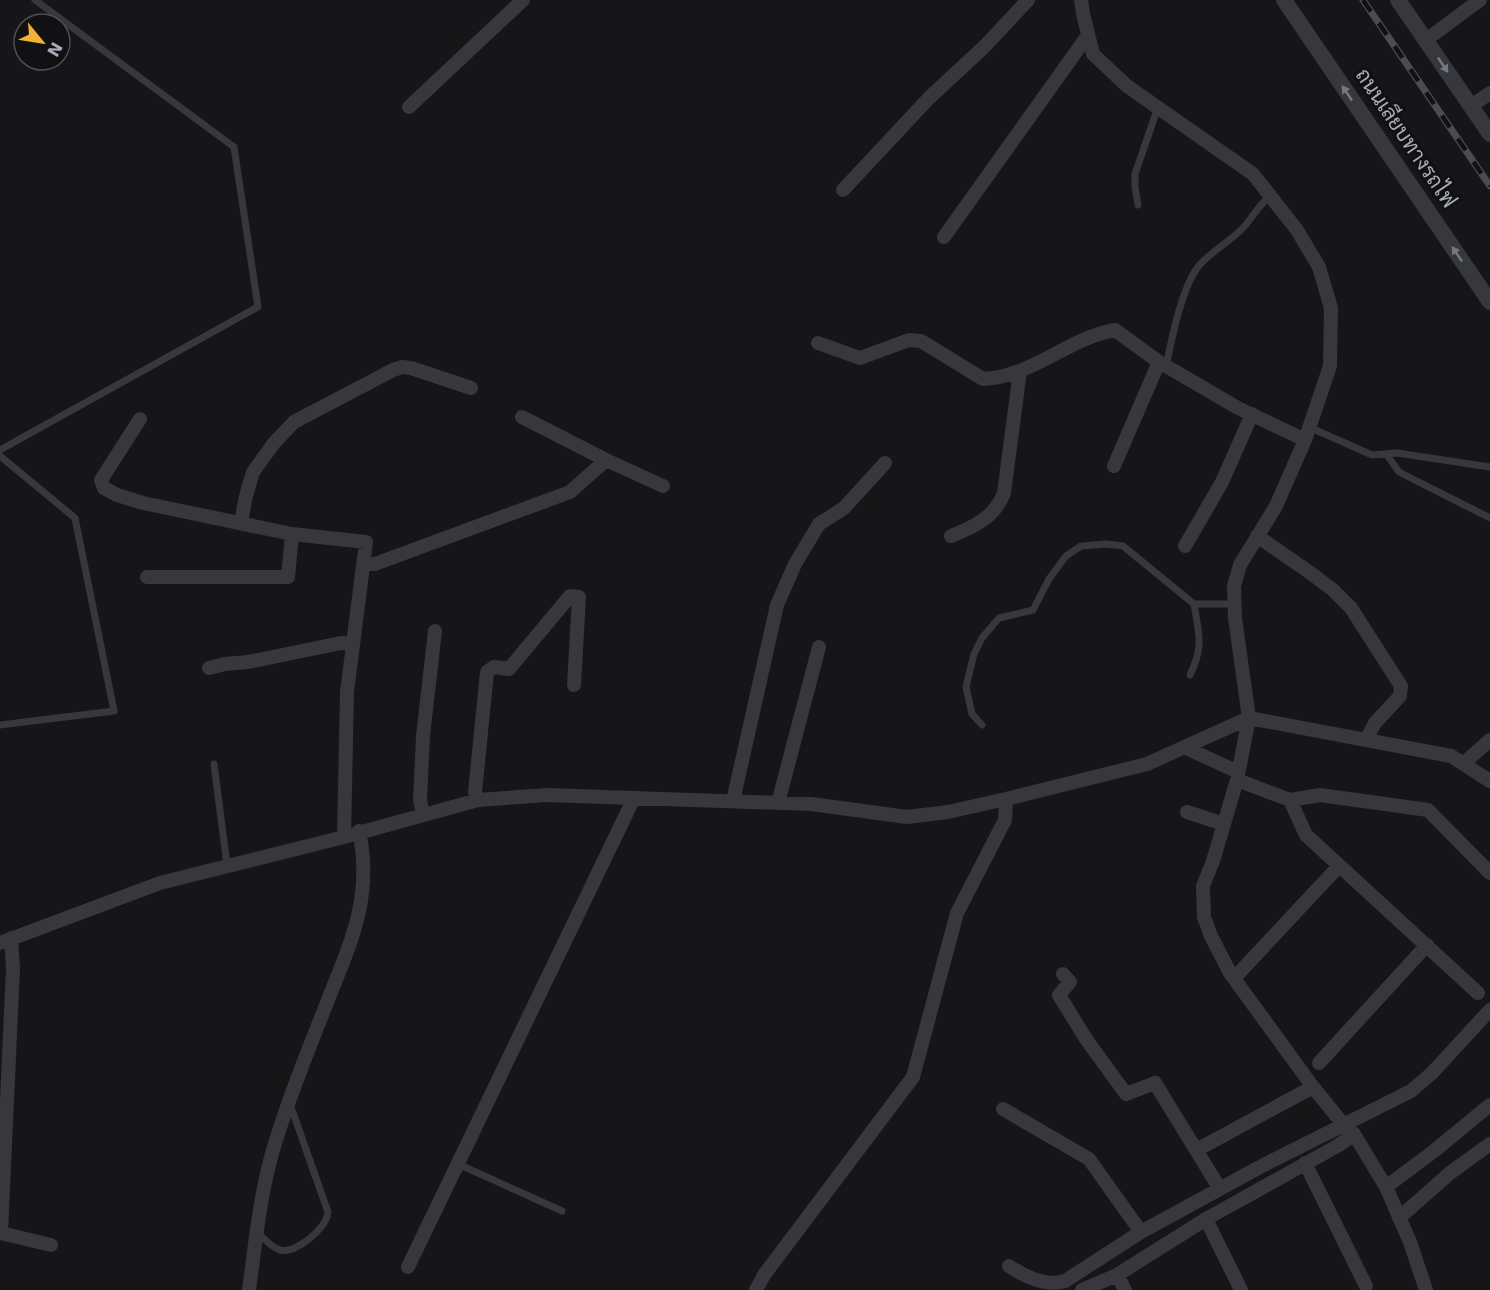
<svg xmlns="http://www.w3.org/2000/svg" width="1490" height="1290" font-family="'DejaVu Sans',Sarabun,sans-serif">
<rect width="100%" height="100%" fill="#161618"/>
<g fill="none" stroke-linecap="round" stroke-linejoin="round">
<path stroke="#37383d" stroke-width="7" d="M1138,205L1135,187V174L1158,107
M1166,366C1172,338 1181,291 1197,268C1209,253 1226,244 1240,231C1251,221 1257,206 1270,196
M1309,427L1372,455L1397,453L1490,467
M0,450L258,307L234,147L35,0
M1387,455L1399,472L1490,518
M0,456L75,518L114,711L0,725
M1190,675C1204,646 1199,635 1194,604
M982,725L972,714L966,687L974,654L982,638L999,618L1033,610L1049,579L1066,556L1081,546L1106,544L1123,546L1194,604H1234
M214,764L227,865
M458,1164L562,1211
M257,1233C264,1238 272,1248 280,1250C295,1255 328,1227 328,1212L290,1104"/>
<path stroke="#37383d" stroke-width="14" d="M1081,0L1083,14L1093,54L1127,86L1253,174L1297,230L1319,267L1331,308L1330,366L1305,440L1276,506L1240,565L1234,586L1235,618L1249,718L1237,780L1213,861L1203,886L1204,917L1211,936L1230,973L1313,1087L1343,1124L1354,1134L1386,1187L1410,1242L1426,1290
M1426,40L1480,0
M1471,106L1490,93
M409,107L523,0
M843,190L929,98L985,46L1028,0
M944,237L1088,35
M818,343L860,358L909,340L921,341L983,379C1032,377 1068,338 1115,330L1159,362L1238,408L1305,440
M522,417L606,460L663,486
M140,419L101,480L104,488L117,495L143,503L292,534L366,542L347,692L344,837
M1114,466L1159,362
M241,522L246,496L253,472L274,443L294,422L393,370L402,367L411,368L471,388
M951,536C974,527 995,517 1004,493L1020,371
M1257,536L1312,574L1333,590L1351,608L1401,686L1400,696L1375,723L1366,740
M1185,546L1222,482L1252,414
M363,564H375L570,492L606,460
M147,577H288L292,534
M209,668L225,664L248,662L341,643L353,644
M1184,747L1238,772
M1464,763L1490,740
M1237,780L1290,800L1320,795L1428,810L1490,873
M478,800L475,792L487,672L494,667L509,669L570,596L579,597L574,685
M1290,800L1306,835L1478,993
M733,801L777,605L795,564L819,524L844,508L885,463
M778,803L819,647
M1187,812L1224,824
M423,814L420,800L423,736L435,631
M11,938L13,968L1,1233L51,1245
M0,943L160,883L344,837L478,800L547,795L811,804L907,817L948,812L1006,799L1147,764L1249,718L1451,756L1490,781
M1239,973L1339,866
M1063,974L1070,982L1059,995L1086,1039L1126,1094L1155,1083L1220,1189
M1319,1063L1427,945
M1003,1109L1089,1159L1141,1232
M1202,1147L1313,1087
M1305,1163L1366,1286
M1386,1187L1434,1151L1490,1105
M1399,1218L1450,1173L1490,1144
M1206,1219L1241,1290
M1009,1266C1024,1276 1046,1287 1065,1281L1141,1232L1258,1168L1411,1091L1432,1073L1490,1010
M408,1267L634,798
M1117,1275L1125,1290
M249,1290C256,1238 261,1184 278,1134C291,1092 308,1051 324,1010C348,948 374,900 359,831
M756,1290L764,1275L913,1077L957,913L1005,820L1006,799
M1082,1290L1117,1275L1206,1219L1339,1145L1354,1134"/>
<path stroke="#37383d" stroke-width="16" d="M1284,0L1490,302
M1398,0L1490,134"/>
<defs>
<path id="rail" d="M1363,0L1490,186"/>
</defs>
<use href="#rail" stroke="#4a4c52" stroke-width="7"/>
<use href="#rail" stroke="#111113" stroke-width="4.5" stroke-dasharray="14" stroke-linecap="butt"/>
</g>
<defs><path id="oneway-solid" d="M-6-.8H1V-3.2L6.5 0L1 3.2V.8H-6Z" transform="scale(1.5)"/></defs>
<g fill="#757881">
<use href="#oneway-solid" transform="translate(1443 65) rotate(56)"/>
<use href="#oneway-solid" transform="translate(1347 93) rotate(-124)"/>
<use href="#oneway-solid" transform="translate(1457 254) rotate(-124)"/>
</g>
<g text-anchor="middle" stroke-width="6" stroke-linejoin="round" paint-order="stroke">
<g font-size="21" fill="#a8adb8" stroke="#111113">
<text transform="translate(1406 138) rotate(56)" y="7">ถนนเลียบทางรถไฟ</text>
</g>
</g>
<g transform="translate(42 42) rotate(120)"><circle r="28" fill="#111113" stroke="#4d4f55" stroke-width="1.5"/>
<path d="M0-4.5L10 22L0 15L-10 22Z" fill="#f2b134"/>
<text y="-9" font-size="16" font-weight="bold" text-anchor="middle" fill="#a8adb8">N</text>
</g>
</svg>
